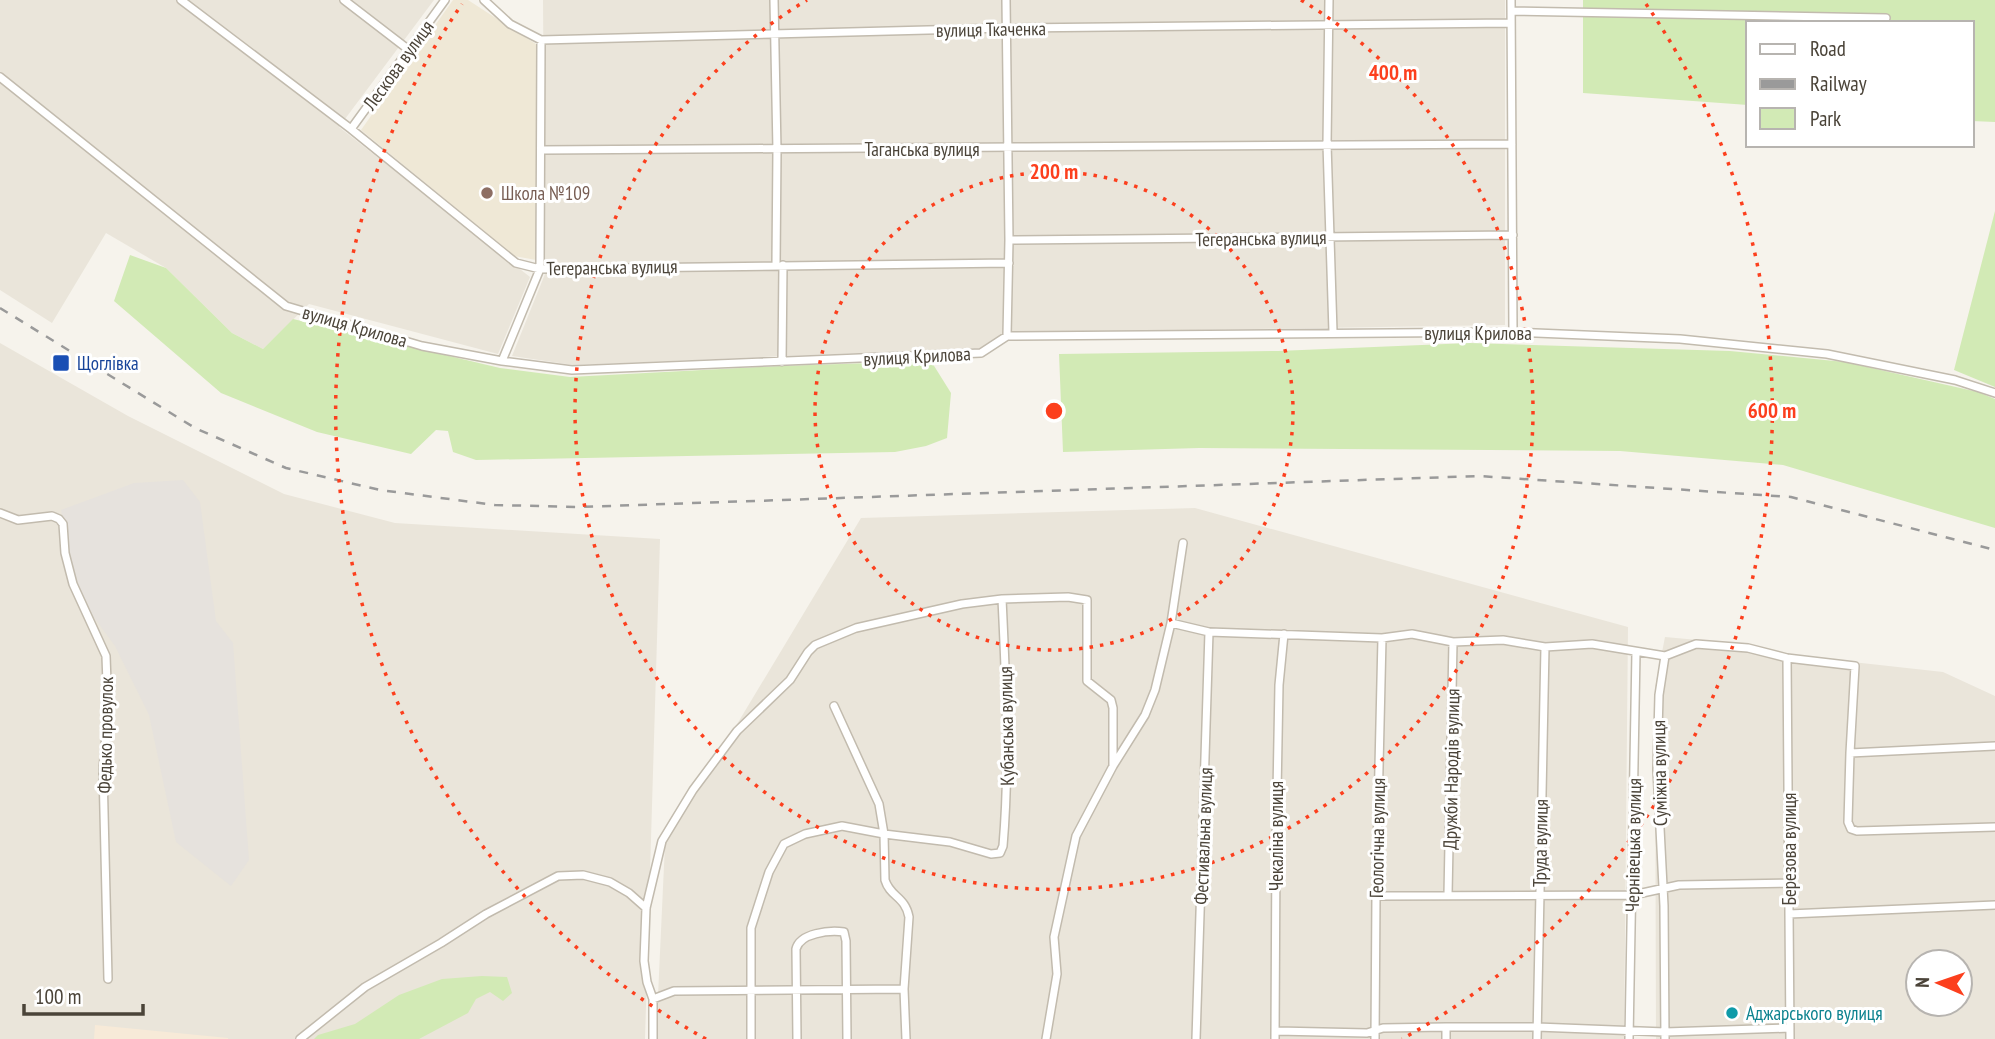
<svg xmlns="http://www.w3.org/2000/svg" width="1995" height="1039" font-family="'PT Sans Narrow',sans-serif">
<rect width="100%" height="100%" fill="#f6f3ec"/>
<path fill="#eae5da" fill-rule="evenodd" d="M0,0H434L339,127L530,277L498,354L309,304L263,349L232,333L166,268L106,233L52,323L0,290Z
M543,0H1505V325L1004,333L980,348L573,365L512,356L545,274Z
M0,343L128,416L284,494L395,523L660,539L645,1039H0Z
M1195,508L1628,627L1624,1039H656L665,844L861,518Z
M1665,637L1753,645L1789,655L1943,672L1995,696V1039H1656L1655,688ZM1918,962H1960V1004H1918Z"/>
<path fill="#f7ead8" d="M95,1025L228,1038V1039H94Z"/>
<path fill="#e6e2dd" d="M183,480L200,502L216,621L233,643L249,860L231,886L176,842L149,715L115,646L79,597L61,510L134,483Z"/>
<path fill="#efe8d6" d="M453,0H468L536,44V260L514,256L361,130Z"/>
<path fill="#d2eab5" d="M1583,0H1995V122L1972,121V23H1748V105L1583,93Z
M1995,211V387L1954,370Z
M130,255L166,268L232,333L263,349L293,319L500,368L570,377L780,366L931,361L951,393L947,438L926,446L895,452L476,460L453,452L448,431L436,430L411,454L317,432L221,393L114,301Z
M1470,343L1730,351L1845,362L1978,392L1995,399V528L1783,465L1620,451L1199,448L1063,452L1059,354L1278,351Z
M482,976L507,977L512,993L503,1001L490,992L476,999L468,1013L419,1039H314L318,1035L355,1024L399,995L442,979Z"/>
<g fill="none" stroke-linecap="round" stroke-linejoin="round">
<defs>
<path id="minor" d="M181,0L351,129L516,263L540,269L1009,263
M344,0L409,50
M484,0L510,24L541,40L1006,28L1511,23
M774,0L777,150L776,265
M1006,0L1009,240L1007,336
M1329,0L1327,144L1333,332
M1511,0L1513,332
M1511,11L1886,18
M0,77L286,306L422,346L502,361L572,370L981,353L1007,336L1513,332L1680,339L1827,354L1955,380L1995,393
M351,129L445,0
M541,150C865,150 1188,144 1512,144
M1009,240L1513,235
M502,361L540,269L541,40
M782,362L783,265
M0,513L18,520L52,516L59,519L63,524L65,553L73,584L106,656L108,710L103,770L108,979
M1171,623L1209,632L1382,638L1412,634L1453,642L1503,640L1545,647L1592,644L1665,656L1696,644L1748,648L1787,658L1855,666L1850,753L1848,822L1851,829L1857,831L1995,827
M1665,656L1659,695L1657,770L1664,906L1665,1039
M1787,658L1790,1039
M834,706L879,804L884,834L885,880C890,897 905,896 909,917L904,989L906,1039
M1850,753L1995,746
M1448,895L1453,642
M1376,896L1633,895L1679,885L1789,883
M1789,914L1995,905
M653,999L674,991L904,989
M1277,1031L1367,1033L1383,1028L1446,1027H1537L1665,1032L1790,1028
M300,1039L365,987L441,943L486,914L558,876L583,875L610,882L629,893L646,908
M653,1039V999L647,982L644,961L646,908L662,841L693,790L737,731L790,680L808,652L815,645L856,628L962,604L1002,599L1068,597L1087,600V681L1111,700L1113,708V766
M751,1039V928L769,872L784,844L805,834L842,826L884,834L950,842L991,854L1000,853L1003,846C1010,764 1006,682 1002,599
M797,1039L796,949C800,933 829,930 844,932L846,941L847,1039
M1046,1039L1057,974L1054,937L1076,836L1113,766L1145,715L1155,690L1171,623L1183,543
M1196,1039L1209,632
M1275,1039L1276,846L1279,685L1284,634
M1375,1039L1376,896L1382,638
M1446,1039V1027
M1537,1039L1545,647
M1629,1039L1636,652"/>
</defs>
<use href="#minor" stroke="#c2bbae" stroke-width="10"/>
<use href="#minor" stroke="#fff" stroke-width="7"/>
<path stroke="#9a9a9a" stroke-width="2.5" stroke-dasharray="9 9" stroke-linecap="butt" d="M0,308L195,428L286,468L380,490L495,505L579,507L1479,476L1791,497L1995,550"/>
</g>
<g fill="none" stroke="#fc3f1d" stroke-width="3.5" stroke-dasharray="3.5 7">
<circle cx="1054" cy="411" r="239"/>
<path d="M1301 0A479 479 0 1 1 807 0"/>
<path d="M706 1039A718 718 0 0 1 462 4M1646 4A718 718 0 0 1 1402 1039"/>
</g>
<circle fill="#8d6e63" stroke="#fff" stroke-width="2.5" cx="487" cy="193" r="7"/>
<rect fill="#1a4fb4" stroke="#fff" stroke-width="2.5" x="52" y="354" width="18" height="18" rx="3.5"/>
<circle fill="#0f9aa8" stroke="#fff" stroke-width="2.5" cx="1732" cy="1013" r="7"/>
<g text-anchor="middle" stroke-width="6" stroke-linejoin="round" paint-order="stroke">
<g font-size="19" fill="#4b4439" stroke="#fff">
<text transform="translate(991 29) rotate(-1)" y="7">вулиця Ткаченка</text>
<text transform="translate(398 65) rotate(-54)" y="7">Лескова вулиця</text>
<text x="922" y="156">Таганська вулиця</text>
<text transform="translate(1261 238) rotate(-1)" y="7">Тегеранська вулиця</text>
<text transform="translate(612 267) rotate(-1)" y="7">Тегеранська вулиця</text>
<text transform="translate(355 326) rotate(16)" y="7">вулиця Крилова</text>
<text x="1478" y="340">вулиця Крилова</text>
<text transform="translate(917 356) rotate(-3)" y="7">вулиця Крилова</text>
<text transform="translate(1006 726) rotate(-91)" y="7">Кубанська вулиця</text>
<text transform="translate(105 735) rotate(-89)" y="7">Федько провулок</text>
<text transform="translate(1451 769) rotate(-89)" y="7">Дружби Народів вулиця</text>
<text transform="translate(1659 773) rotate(-91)" y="7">Суміжна вулиця</text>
<text transform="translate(1203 836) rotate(-88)" y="7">Фестивальна вулиця</text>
<text transform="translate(1276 836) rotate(-90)" y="7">Чекаліна вулиця</text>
<text transform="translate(1377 838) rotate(-89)" y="7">Геологічна вулиця</text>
<text transform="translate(1540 843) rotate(-89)" y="7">Труда вулиця</text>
<text transform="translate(1633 845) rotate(-89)" y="7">Чернівецька вулиця</text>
<text transform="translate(1789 849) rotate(-90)" y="7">Березова вулиця</text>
</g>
<g font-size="19" fill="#785e54" stroke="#fff" text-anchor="start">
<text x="501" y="200">Школа №109</text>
</g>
<g font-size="19" fill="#164399" stroke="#fff" text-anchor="start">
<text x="77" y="370">Щоглівка</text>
</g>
<g font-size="19" fill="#0d838f" stroke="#fff" text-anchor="start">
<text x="1746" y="1020">Аджарського вулиця</text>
</g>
</g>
<circle cx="1054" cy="411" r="10" fill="#fc3f1d" stroke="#fff" stroke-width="3.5"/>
<g font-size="21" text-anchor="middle" font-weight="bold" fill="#fc3f1d" stroke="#fff" stroke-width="6" stroke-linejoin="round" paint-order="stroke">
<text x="1393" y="80">400 m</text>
<text x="1054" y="179">200 m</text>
<text x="1772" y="418">600 m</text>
</g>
<rect x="1746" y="21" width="228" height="126" fill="#ffffff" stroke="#b7b4b0" stroke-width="2"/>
<rect x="1760" y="44" width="35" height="10" fill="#ffffff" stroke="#b7b4b0" stroke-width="2"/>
<text x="1810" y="56" font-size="21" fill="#4b4439">Road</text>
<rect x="1760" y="79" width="35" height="10" fill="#9a9a9a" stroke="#b7b4b0" stroke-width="2"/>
<text x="1810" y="91" font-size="21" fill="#4b4439">Railway</text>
<rect x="1760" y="108" width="35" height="21" fill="#d2eab5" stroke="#b7b4b0" stroke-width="2"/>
<text x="1810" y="126" font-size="21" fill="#4b4439">Park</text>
<g transform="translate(1939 983) rotate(272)"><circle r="33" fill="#ffffff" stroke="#b7b4b0" stroke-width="2"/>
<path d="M0-5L12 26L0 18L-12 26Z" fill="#fc3f1d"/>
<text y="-10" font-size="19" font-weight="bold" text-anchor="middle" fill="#4b4439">N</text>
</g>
<path d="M24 1004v10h119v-10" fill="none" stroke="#4b4439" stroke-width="3.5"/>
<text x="35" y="1004" font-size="21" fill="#4b4439" stroke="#ffffff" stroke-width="5" paint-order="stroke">100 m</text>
</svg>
